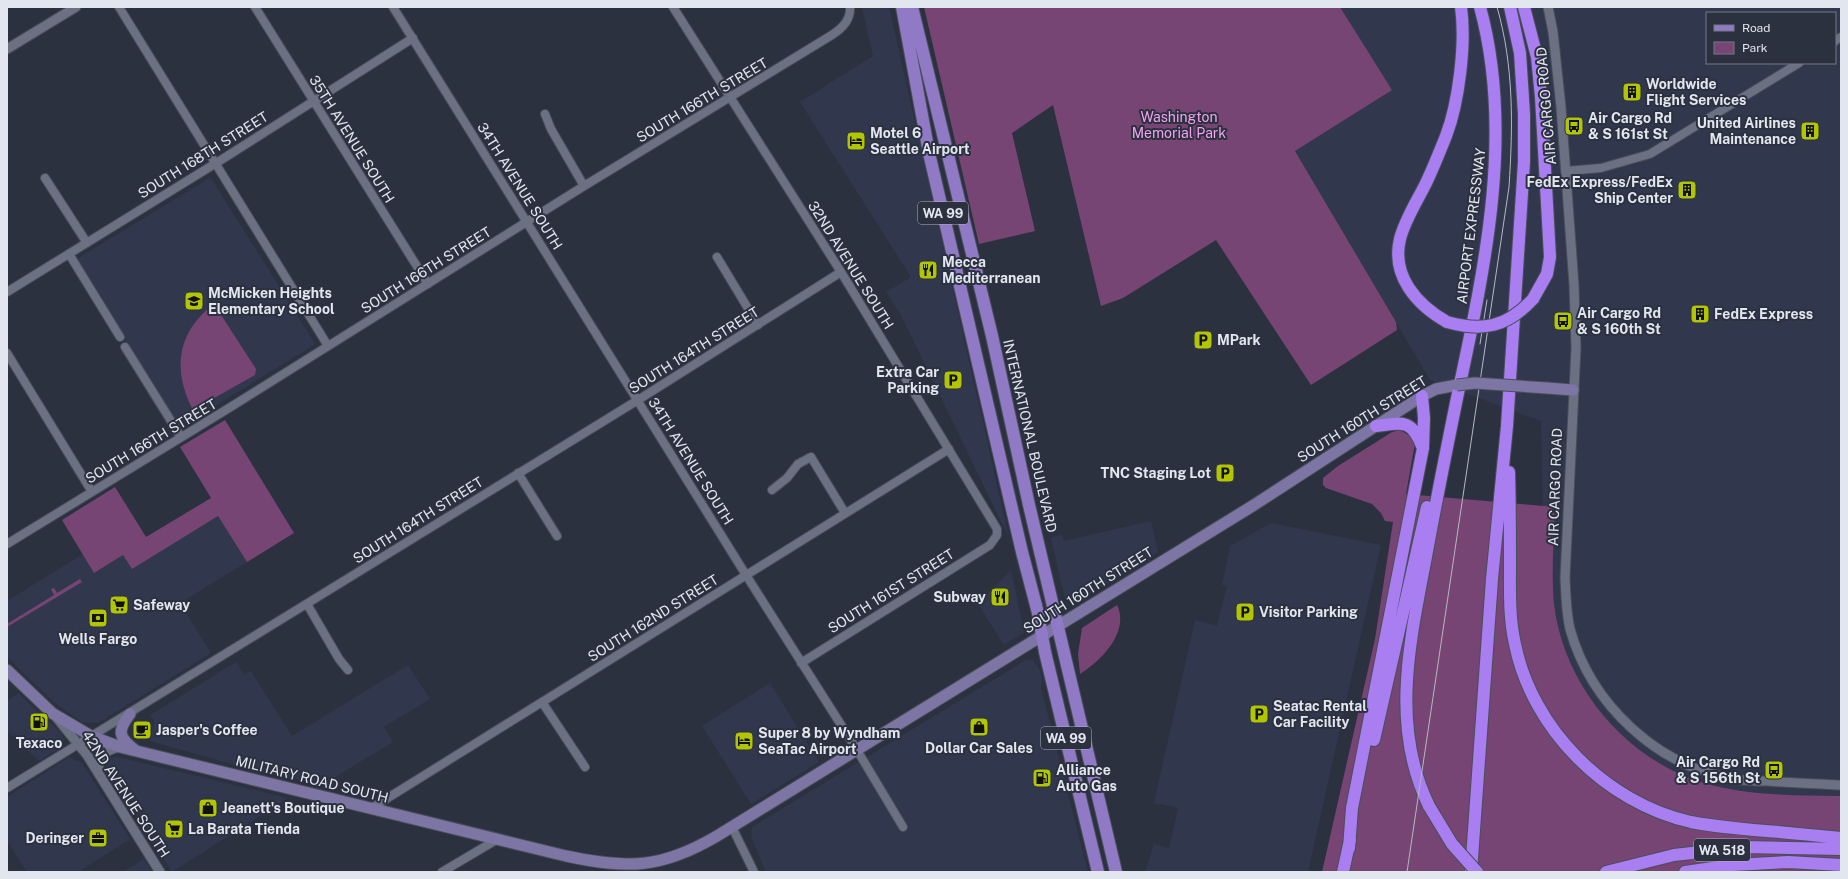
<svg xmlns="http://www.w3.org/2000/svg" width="1848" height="879" font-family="'Public Sans',sans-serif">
<rect width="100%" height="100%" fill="#2c3140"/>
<path fill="#31384d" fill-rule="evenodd" d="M862,7H889L1009,538L901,315L886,292L911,277L800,102L873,56Z
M1340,7H1841V802L1707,796L1635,761L1580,709L1545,627L1541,421L1430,380L1295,151L1391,90ZM1707,13H1835V63H1707Z
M211,178L314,342V345L179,428L75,260L208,179Z
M218,516L247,562L180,603L211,653L98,723L82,722L55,703L7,657V601L83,554L94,573L123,555L132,568Z
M1151,521L1158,552L1075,603H1071L1065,600L1051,538L1062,534L1064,541Z
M1271,523L1381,545L1308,872H1145L1154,844L1169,848L1178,808L1154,803L1195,620L1217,626L1227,586L1222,585L1230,546Z
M1011,570L1024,632L1004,645L978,604Z
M1026,660H1033L1038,666L1042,676L1041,688L1088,872H766L751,837L752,827Z
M236,662L244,675L251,671L292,736L408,665L430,699L384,727L393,742L322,785L242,767L150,741L154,721L150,715Z
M770,683L819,762L751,804L702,726Z
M18,693L61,733L64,739L63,746L39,761L7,731V701Z
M69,757L82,763L130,839L78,872H27L7,841V797Z
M114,757H118L288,798L172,872L106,766L108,760Z
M144,859L152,872H123Z"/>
<path fill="#764574" d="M924,7H1340L1392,90L1295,151L1396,322L1397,330L1311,385L1216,240L1123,298L1101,306L1053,105L1012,133L1035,231L979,244Z
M214,304L256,369L255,375L193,410C172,370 177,332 214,304Z
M225,420L294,533L247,562L218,516L132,569L123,555L94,573L62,520L115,487L146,537L211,498L180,447Z
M1400,430L1414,438L1415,443L1406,494L1555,507C1554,539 1551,572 1554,604C1564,689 1631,766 1715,786C1756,796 1799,795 1841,796V872H1322L1375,639L1393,522L1385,521L1381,513L1372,504L1326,488L1323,485V478L1338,466L1392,432Z
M80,579L82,582L7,627V624L54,595L51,589L54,588L57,593Z
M1117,605C1130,632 1101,661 1080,674L1078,654L1082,628Z"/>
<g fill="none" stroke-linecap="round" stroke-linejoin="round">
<defs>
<path id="minor" d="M119,7L328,346
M255,7L428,284
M393,7L746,575L857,750L903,827
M673,7L841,272L997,529V535L990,545L801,663
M1835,41L1841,37
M545,114L551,129L584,186
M1566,171L1601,168L1650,154L1799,63
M45,178L87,243
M69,254L120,337
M717,257L758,325
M7,292L221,160L413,38
M125,347L181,437
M7,353L92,492
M518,473L557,536
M772,490L787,478L798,464L811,457L845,513
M7,544L229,408L584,186L827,38C839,31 851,22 850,7
M307,604L339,659L348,670
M542,702L585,767
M7,788L638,400L841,272
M370,809L949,449
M732,827L754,872
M442,872L496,840"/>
<path id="tertiary" d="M1548,7L1553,32L1561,107L1574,285L1576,348L1565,578C1566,595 1566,612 1570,629C1591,704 1657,767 1735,779C1745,781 1757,781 1768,781C1792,783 1817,784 1841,785
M7,49L76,7
M56,717L87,755L160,872
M99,773C97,757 104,750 120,747"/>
<path id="secondary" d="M1547,388L1573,390
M7,670L52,713L91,736L120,747L566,856C628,869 661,869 717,836L1254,505L1422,396L1436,389L1457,385
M130,714C117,731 118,737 135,750"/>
<path id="primary" d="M902,7L929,153L1022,552L1038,613L1045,652L1098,872
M912,7L992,336L1029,505L1116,872"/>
<path id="motorway" d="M1524,7L1537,57L1541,97L1550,257L1547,274L1533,299
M1447,322C1417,305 1391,276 1400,239C1405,219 1418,200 1427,181C1434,166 1440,151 1446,136C1459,102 1466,43 1461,7
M1376,426C1402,423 1411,418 1422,446
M1509,472C1510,503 1510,534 1510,566C1510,592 1509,618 1515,644C1532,729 1606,803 1691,822C1711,826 1733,828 1754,830C1783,832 1812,835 1841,838
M1374,740L1427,507
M1429,806C1388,722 1412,634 1428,546C1437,497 1447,447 1457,398C1484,271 1515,135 1480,7
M1349,848L1352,808L1423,448L1424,418L1422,396
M1343,872L1350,840
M1471,872L1492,579L1507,426L1524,162V114L1520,53L1510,7
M1606,872L1674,855L1746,847L1841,849
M1685,872L1733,865L1788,862L1841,865"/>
</defs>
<use href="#minor" stroke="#4a4e5a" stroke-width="10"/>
<use href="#tertiary" stroke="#4a4e5a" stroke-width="11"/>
<use href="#secondary" stroke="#4a4e5a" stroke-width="13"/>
<use href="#primary" stroke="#4a4e5a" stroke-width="14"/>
<use href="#motorway" stroke="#4a4e5a" stroke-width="14"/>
<use href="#minor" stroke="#6b7182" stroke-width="8"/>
<use href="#tertiary" stroke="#6b7182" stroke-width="9"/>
<use href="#secondary" stroke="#7d75a3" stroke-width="11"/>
<use href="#primary" stroke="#9079c5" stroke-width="12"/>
<use href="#motorway" stroke="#a87ef1" stroke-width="12"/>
<path stroke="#b4b8c3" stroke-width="1" d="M1480,344L1487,300
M1407,872L1509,187C1513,126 1514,66 1497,7"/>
<defs>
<path id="secondary-bridge" d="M1457,385L1475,383L1547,388"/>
<path id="motorway-bridge" d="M1447,322C1483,332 1507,327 1533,299
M1429,806L1452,844L1477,872"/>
</defs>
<use href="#secondary-bridge" stroke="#4a4e5a" stroke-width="13" stroke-linecap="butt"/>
<use href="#motorway-bridge" stroke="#4a4e5a" stroke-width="14" stroke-linecap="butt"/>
<use href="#secondary-bridge" stroke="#7d75a3" stroke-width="11"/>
<use href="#motorway-bridge" stroke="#a87ef1" stroke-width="12"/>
</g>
<defs>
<symbol id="building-square" viewBox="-11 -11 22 22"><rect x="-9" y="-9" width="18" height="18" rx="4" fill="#b1c500" stroke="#2c3140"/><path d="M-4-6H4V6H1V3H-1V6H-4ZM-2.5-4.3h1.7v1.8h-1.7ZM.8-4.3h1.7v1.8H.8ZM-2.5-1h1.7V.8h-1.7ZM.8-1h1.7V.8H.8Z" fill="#111"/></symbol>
<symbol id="bus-square" viewBox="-11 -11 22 22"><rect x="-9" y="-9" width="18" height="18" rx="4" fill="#b1c500" stroke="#2c3140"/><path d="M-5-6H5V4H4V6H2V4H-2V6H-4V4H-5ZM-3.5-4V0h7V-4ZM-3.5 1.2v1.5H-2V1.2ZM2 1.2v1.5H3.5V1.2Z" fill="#111"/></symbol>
<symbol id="hotel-square" viewBox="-11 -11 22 22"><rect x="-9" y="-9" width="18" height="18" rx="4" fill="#b1c500" stroke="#2c3140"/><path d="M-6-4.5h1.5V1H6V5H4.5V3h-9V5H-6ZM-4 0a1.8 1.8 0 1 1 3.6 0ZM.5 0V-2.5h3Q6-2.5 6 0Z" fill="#111"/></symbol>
<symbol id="restaurant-square" viewBox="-11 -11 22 22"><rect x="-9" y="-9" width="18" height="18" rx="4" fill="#b1c500" stroke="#2c3140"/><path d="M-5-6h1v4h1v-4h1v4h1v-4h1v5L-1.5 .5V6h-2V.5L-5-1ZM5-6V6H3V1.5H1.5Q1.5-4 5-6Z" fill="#111"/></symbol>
<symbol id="school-square" viewBox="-11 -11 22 22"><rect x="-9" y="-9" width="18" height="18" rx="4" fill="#b1c500" stroke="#2c3140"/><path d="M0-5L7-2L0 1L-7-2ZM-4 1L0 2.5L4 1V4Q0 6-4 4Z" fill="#111"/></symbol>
<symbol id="parking-square" viewBox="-11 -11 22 22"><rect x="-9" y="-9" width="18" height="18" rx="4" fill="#b1c500" stroke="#2c3140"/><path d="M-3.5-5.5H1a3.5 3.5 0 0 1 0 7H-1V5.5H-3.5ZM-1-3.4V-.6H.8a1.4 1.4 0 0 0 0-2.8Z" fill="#111"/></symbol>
<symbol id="supermarket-square" viewBox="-11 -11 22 22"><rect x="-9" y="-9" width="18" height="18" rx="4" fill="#b1c500" stroke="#2c3140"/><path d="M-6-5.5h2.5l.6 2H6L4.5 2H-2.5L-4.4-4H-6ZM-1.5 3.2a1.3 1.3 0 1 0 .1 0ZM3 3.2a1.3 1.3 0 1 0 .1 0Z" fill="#111"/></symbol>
<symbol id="bank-square" viewBox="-11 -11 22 22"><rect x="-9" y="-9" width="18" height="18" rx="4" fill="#b1c500" stroke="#2c3140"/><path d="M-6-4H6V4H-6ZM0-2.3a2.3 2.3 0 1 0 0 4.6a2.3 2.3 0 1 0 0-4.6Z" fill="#111"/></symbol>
<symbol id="fuel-square" viewBox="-11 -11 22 22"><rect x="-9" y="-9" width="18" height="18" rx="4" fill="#b1c500" stroke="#2c3140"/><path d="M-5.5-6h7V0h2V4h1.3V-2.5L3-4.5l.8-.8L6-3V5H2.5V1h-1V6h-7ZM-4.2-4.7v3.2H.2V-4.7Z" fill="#111"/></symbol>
<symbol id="shop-square" viewBox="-11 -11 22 22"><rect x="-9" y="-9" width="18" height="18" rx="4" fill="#b1c500" stroke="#2c3140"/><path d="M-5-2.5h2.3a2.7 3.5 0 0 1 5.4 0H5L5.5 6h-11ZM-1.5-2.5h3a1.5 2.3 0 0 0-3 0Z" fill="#111"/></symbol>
<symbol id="cafe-square" viewBox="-11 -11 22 22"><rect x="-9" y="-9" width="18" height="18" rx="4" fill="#b1c500" stroke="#2c3140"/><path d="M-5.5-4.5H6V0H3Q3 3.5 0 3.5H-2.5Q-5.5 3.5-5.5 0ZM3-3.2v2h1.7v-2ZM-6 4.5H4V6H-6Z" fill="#111"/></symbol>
<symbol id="office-square" viewBox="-11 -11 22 22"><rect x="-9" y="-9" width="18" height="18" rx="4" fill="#b1c500" stroke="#2c3140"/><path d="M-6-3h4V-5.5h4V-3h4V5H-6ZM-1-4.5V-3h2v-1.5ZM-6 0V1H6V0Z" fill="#111"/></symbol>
</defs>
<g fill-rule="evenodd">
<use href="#building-square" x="1621" y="81" width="22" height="22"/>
<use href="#bus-square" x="1563" y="115" width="22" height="22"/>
<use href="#building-square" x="1799" y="120" width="22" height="22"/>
<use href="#hotel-square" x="845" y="130" width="22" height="22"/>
<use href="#building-square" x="1676" y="179" width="22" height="22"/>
<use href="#restaurant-square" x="917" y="259" width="22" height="22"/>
<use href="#school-square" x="183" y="290" width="22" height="22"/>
<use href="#building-square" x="1689" y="303" width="22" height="22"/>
<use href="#bus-square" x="1552" y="310" width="22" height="22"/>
<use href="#parking-square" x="1192" y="329" width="22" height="22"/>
<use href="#parking-square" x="942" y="369" width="22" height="22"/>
<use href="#parking-square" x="1214" y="462" width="22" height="22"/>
<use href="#restaurant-square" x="989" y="586" width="22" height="22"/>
<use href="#supermarket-square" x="108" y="594" width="22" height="22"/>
<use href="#parking-square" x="1234" y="601" width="22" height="22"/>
<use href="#bank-square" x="87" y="607" width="22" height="22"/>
<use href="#parking-square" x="1248" y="703" width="22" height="22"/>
<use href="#fuel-square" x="28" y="711" width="22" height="22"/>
<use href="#shop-square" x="968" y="716" width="22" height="22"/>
<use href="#cafe-square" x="131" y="719" width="22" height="22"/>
<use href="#hotel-square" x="733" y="730" width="22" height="22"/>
<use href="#bus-square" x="1763" y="759" width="22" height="22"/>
<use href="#fuel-square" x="1031" y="767" width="22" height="22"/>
<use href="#shop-square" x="197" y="797" width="22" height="22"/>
<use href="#supermarket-square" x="163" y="818" width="22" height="22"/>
<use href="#office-square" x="87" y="827" width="22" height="22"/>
</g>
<g text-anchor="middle" stroke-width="4" stroke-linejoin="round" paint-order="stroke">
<g fill="#2c3140" stroke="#abb0ba" stroke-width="1">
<rect x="918" y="202" width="50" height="22" rx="3"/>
<rect x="1041" y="727" width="50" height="22" rx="3"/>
<rect x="1694" y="839" width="56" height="22" rx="3"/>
</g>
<g font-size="13" font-weight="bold" fill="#e2e6ef">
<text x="943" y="218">WA 99</text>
<text x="1066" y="743">WA 99</text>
<text x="1722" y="855">WA 518</text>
</g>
<g font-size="14" font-weight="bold" fill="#e2e6ef" stroke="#2c3140" text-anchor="start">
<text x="1646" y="89">Worldwide<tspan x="1646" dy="16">Flight Services</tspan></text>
<text x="1588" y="123">Air Cargo Rd<tspan x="1588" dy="16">&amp; S 161st St</tspan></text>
<text x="1796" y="128" text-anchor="end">United Airlines<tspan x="1796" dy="16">Maintenance</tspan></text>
<text x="870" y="138">Motel 6<tspan x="870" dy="16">Seattle Airport</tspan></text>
<text x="1673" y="187" text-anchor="end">FedEx Express/FedEx<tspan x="1673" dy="16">Ship Center</tspan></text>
<text x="942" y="267">Mecca<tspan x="942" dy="16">Mediterranean</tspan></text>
<text x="208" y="298">McMicken Heights<tspan x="208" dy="16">Elementary School</tspan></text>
<text x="1577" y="318">Air Cargo Rd<tspan x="1577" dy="16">&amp; S 160th St</tspan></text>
<text x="1714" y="319">FedEx Express</text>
<text x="1217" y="345">MPark</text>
<text x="939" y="377" text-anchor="end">Extra Car<tspan x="939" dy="16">Parking</tspan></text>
<text x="1211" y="478" text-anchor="end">TNC Staging Lot</text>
<text x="986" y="602" text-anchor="end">Subway</text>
<text x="133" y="610">Safeway</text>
<text x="1259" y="617">Visitor Parking</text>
<text x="98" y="644" text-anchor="middle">Wells Fargo</text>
<text x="1273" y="711">Seatac Rental<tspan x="1273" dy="16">Car Facility</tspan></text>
<text x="156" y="735">Jasper's Coffee</text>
<text x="758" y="738">Super 8 by Wyndham<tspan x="758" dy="16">SeaTac Airport</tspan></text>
<text x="39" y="748" text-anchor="middle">Texaco</text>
<text x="979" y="753" text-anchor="middle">Dollar Car Sales</text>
<text x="1760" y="767" text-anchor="end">Air Cargo Rd<tspan x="1760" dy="16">&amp; S 156th St</tspan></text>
<text x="1056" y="775">Alliance<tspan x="1056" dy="16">Auto Gas</tspan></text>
<text x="222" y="813">Jeanett's Boutique</text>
<text x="188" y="834">La Barata Tienda</text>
<text x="84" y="843" text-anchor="end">Deringer</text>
</g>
<g font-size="14" fill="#e2e6ef" stroke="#2c3140">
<text transform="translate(702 100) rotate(-31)" y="5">SOUTH 166TH STREET</text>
<text transform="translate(1546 106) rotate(-95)" y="5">AIR CARGO ROAD</text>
<text transform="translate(352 139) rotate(58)" y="5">35TH AVENUE SOUTH</text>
<text transform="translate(203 155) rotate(-32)" y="5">SOUTH 168TH STREET</text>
<text transform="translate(520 186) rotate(58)" y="5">34TH AVENUE SOUTH</text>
<text transform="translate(1471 226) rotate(-83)" y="5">AIRPORT EXPRESSWAY</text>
<text transform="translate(851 265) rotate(58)" y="5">32ND AVENUE SOUTH</text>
<text transform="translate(426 270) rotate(-32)" y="5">SOUTH 166TH STREET</text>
<text transform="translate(694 350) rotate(-32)" y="5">SOUTH 164TH STREET</text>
<text transform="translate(1362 419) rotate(-32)" y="5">SOUTH 160TH STREET</text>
<text transform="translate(1030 436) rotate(77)" y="5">INTERNATIONAL BOULEVARD</text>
<text transform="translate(151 441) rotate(-31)" y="5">SOUTH 166TH STREET</text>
<text transform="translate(691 461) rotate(58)" y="5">34TH AVENUE SOUTH</text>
<text transform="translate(1555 487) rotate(-88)" y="5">AIR CARGO ROAD</text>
<text transform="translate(418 520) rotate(-32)" y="5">SOUTH 164TH STREET</text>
<text transform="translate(1088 590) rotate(-32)" y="5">SOUTH 160TH STREET</text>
<text transform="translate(891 591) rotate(-32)" y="5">SOUTH 161ST STREET</text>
<text transform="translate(653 618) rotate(-32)" y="5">SOUTH 162ND STREET</text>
<text transform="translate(312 779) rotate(14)" y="5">MILITARY ROAD SOUTH</text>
<text transform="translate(126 794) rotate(57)" y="5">42ND AVENUE SOUTH</text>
</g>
<g font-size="14" fill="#f5a1ef" stroke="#2c3140">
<text x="1179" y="122">Washington<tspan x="1179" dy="16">Memorial Park</tspan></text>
</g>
</g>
<rect width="1848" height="879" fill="none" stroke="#e2e6ef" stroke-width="16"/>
<rect x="1706" y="12" width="130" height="52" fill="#2c3140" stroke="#757986"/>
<rect x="1714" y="25" width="20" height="6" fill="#9079c5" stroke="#757986"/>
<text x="1742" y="32" font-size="12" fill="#e2e6ef">Road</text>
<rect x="1714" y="42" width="20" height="12" fill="#764574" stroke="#757986"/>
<text x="1742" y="52" font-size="12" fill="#e2e6ef">Park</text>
</svg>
